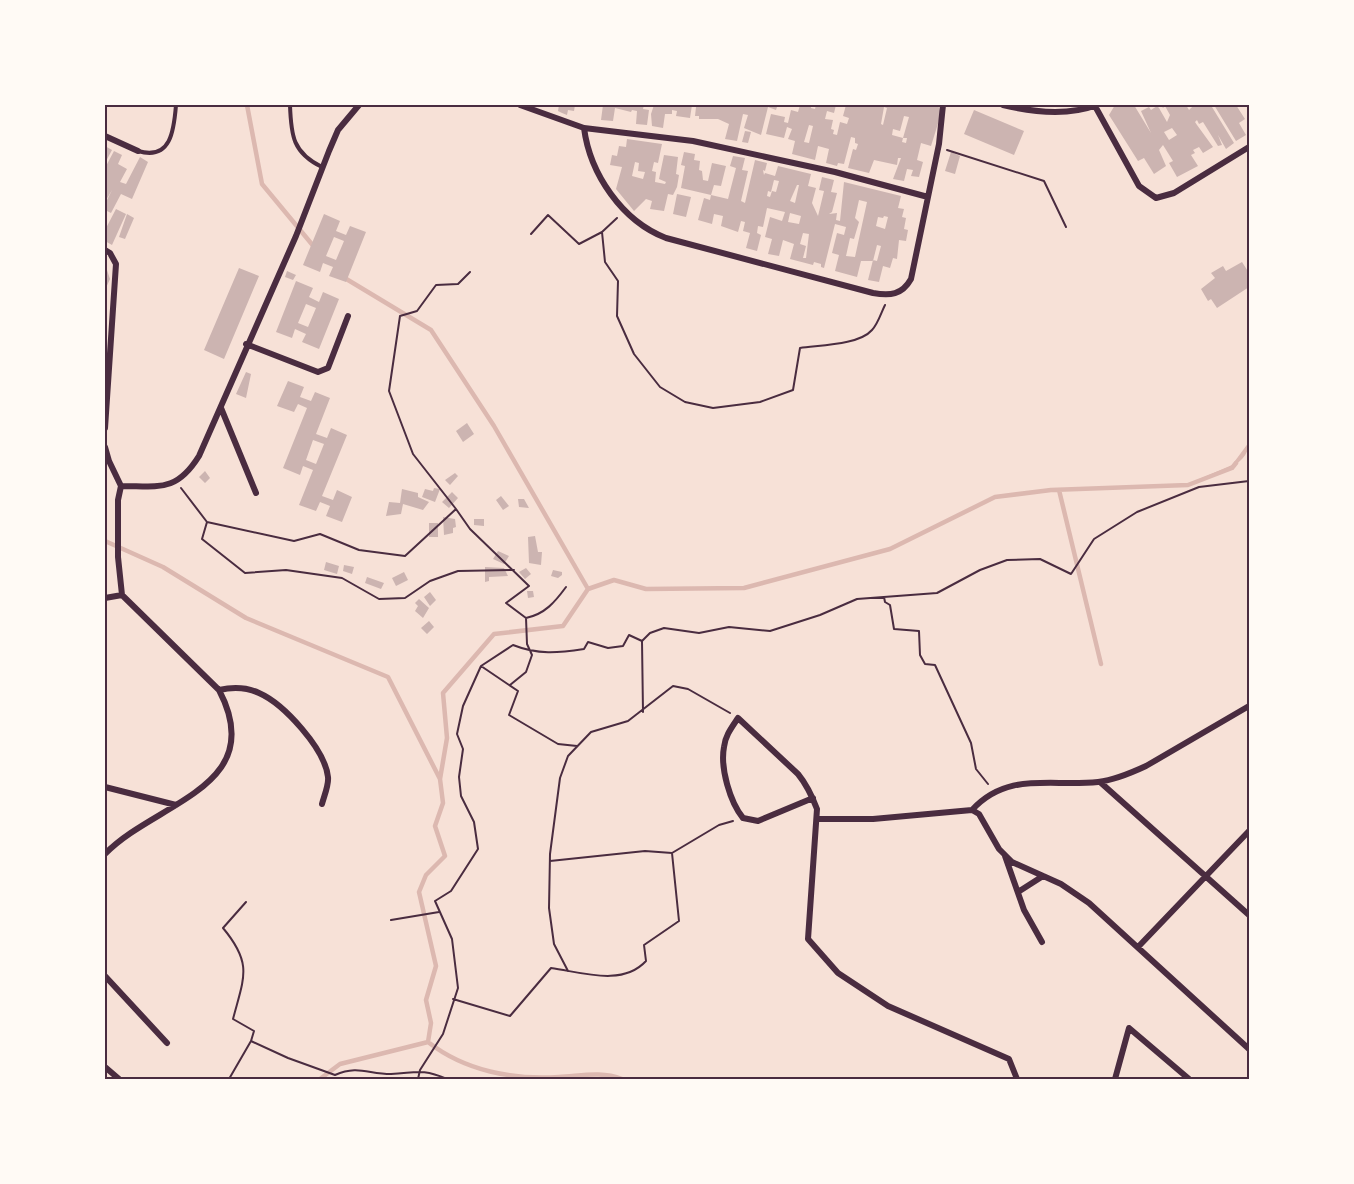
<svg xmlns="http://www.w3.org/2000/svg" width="1354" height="1184" font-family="'PT Sans',sans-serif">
<rect width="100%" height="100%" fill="#f7e1d7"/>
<path fill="#dcb8b0" d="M1249,442C1249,469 1208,476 1188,484L1232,465Z"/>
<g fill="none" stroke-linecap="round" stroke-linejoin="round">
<path stroke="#dcb8b0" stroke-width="4.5" d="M247,105L262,184L315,248
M343,277L431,330L494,426L588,589
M1059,490L1101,664
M105,541L163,567L246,618L388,677L440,779
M588,589L563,626L494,634L443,693L447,738L440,779L443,803L435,826L445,856L426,875L419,892L436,966L426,1000L431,1023L428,1042C465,1071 513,1080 559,1077C581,1076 601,1071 622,1079
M588,589L614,580L646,589L744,588L890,549L995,497L1051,490L1188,485L1232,468L1236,463
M320,1079L340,1064L428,1042"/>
</g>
<path fill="#ccb4b1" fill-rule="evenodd" d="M559,105H575L574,111L568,110L567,115L562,113L558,111Z
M603,105H644L643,109L649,110L647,125L636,124L637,111L632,110L631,112L615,108L613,121L601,120Z
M654,105H692L690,118L676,116L677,111L672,110V114H665L663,128L652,126L651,114Z
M692,105H768L777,107L776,110L768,107L761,135L744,128L748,115L743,114L737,141L725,139L729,124L718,119H699V116H695L696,107Z
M800,105H811V108L815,109L816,105H836L834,113L827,111L825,119L833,120L831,129L834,130L833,134L837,135L840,122L847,124L849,118L843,116L846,105H938L941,114L931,146L921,143L917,160L923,162L919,177L911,176L913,170L907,169L904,181L893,179L901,158H898L897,165L874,160L869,173L848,168L853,149L856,150L858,144L855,143V138L851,137L844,164L838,163L837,166L826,163L829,149L818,146L815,160L792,154L795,141L788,139L792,129L787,127L784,138L766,134L771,114L785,117L784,122L788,123L791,110L798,112ZM884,107L887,108L883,125L881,124ZM904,116L909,117L903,138H907L906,143L902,142L903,138L892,135L893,129L900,131ZM809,125L813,126L809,143L804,142Z
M1115,105H1134L1151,133L1141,111L1149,107L1151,110L1157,106L1159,108L1167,122L1170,115L1165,106L1163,108L1161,105H1186L1189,110L1194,105H1236L1245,119L1239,123L1246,135L1236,141L1214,105L1212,107L1234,143L1226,149L1218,135L1222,145L1218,146L1203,122L1199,124L1197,120L1195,122L1197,125L1213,147L1203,153L1199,147L1193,150L1195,153L1191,155L1198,166L1177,177L1169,163L1173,161L1163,145L1159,150L1166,166L1154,174L1144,158L1138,161L1109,115ZM1172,128L1177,135L1169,140L1164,132Z
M974,110L1024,131L1014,155L964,134Z
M745,131L751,132L748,143L742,142Z
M627,139L662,144L658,163L654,162L652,171L656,172L655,182L665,184L666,182L659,179L664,155L678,157L676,174L679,175L677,187L673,195L668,194L664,211L650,209L652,201L646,199L634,211L616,189L622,167L610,165L612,155L617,156L619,146L626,147ZM635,162L639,163L638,171L645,172L643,179L632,176Z
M105,146L112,150L105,163Z
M114,151L122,155L118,164L127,169L120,182L126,184L140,157L148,162L132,199L121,194L111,213L105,210V204L112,190L105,202V168Z
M684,152L695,154L694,160L700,161L699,170L702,171L703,180L708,181L712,163L726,166L721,186L714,185L711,195L681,188L685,166L681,165Z
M951,152L960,156L955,174L945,171Z
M733,156L745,158L742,170L748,171L741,201L745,203L755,160L767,163L765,171L763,170L764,175L765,173L775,176L778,166L811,174L808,186L816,188L812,203L818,216L824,191L819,190L822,177L834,180L831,192L837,193L832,212L829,214L837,213L836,220L840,221L844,182L901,196L898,208L904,209L902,217L906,218L904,229L908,230L906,241L899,240L897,259L893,258L890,268L883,266L879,282L868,280L873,260L877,261L881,246L877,245L873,261H861L857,277L835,271L839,255L832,253L837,233L844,235L846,227L835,224L824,268L821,267V264L814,262L813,265L790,259L794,244L783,240L779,256L768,254L772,239L765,237L770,217L782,221L785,212L767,208L763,227L758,226L757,233L761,235L757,251L746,248L750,233L743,231L745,222L741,221L738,232L721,226L723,216L714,214L712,224L698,220L704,198L710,200L711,195L728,199L736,168L730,166ZM774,180L779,181L776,192L772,191L770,197L767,196L768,191L771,192ZM797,185H799L795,203L790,201ZM859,200L867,202L855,257L846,256L850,238L854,239L859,222L855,218ZM790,213L801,216L799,224L788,222ZM884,216L888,217L885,229L876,226L878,217L883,218ZM803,233L809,234L806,258H803L806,246L800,244Z
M677,194L691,197L686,217L673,214Z
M116,209L126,214L112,245L105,241V230Z
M127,214L134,218L125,239L119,237Z
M324,214L340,221L336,231L346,235L350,226L366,232L346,282L329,276L333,267L323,263L320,272L303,265ZM334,237L344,241L336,260L326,256Z
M1242,262L1249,273L1247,276L1249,287L1217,308L1211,299L1208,301L1201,289L1215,278L1211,273L1223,266L1226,271Z
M105,264L110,279L105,290Z
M239,268L259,276L224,359L204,350Z
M287,271L296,275L293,280L285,277Z
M296,281L313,288L309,297L319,302L323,292L339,299L319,349L302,342L306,334L295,329L292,338L276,332ZM306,304L316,308L308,327L298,323Z
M246,372L251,374L246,398L236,394Z
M288,381L304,387L300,397L311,401L315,392L330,398L316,434L327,438L331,428L347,435L322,496L333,500L337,490L352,497L342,522L326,516L330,506L320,502L316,511L299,505L313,470L303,466L300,475L283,468L307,408L298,404L294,412L277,406ZM313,440L324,444L316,464L306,460Z
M467,423L474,434L463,442L456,431Z
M205,471L210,478L205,483L199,477Z
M455,473L458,476L450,485L445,480Z
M434,488L440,489L435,502L422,497L425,489L433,491Z
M402,489L418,493V497L429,502L423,510L403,504L401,514L386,516L389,502L400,503Z
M452,492L458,498L449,508L442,502Z
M501,496L509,506L503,510L496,500Z
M518,499H524L529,508L519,507Z
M443,517L455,519L456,527L453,528V533L444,535Z
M474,519H484V526L474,525Z
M429,523H438V537H429Z
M535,536L538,552H542L541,565L529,563L528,537Z
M498,551L509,556L504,564L493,559Z
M326,562L339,566L337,574L324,570Z
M344,565L354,567L352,574L343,571Z
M485,567L504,568L508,576L489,577V581L485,582Z
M526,568L531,574L525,579L519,572Z
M553,570L562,572V575L558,578L551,576Z
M404,572L408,580L396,586L392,578Z
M367,577L384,583L381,589L365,583Z
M527,591H533L534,597L528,598Z
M430,592L436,600L430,606L424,597Z
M419,599L429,608L423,618L415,611L418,606L415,603Z
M429,621L434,627L427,634L421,628Z"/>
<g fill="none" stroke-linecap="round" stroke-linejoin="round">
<path stroke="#4a2c40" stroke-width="2" d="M947,150L1044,181L1066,227
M602,232L617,218
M531,234L548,215L579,244L602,232L605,262L618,281L617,316L634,354L660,387L685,402L713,408L760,402L793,390L800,348C820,345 859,345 872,330C878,324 881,313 885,305
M181,488L207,522L294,541L320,534L359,550L405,556L456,509L413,454L389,391L400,316L417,311L436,285L458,284L470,272
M456,509L470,529L529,586L506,603L526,618C545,614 555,602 566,587
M207,522L202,539L245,573L286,570L342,578L379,599L405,598L430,581L458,571L514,570
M884,597L885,602L890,605L894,629L919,631L920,655L925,664L935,665L971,743L976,769L988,784
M481,666L518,691L509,715L558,744L577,746
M510,685L526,672L532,655L527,644L526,618
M643,712L642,641L650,633L664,628L699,633L729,627L770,631L820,615L857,599L937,593L980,570L1007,560L1040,559L1071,574L1094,539L1137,512L1199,487L1249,481
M550,861L645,851L672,853L719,825L733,821
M246,902L223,928C253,964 244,977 233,1019L254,1031L251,1041
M391,920L439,912
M568,971L554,944L549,908L550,854L560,778L568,756L591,732L628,721L673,686L688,689L730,713
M453,999L510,1016L551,968C581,972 622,987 646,961L644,945L679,921L672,853
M229,1079L251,1041L288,1058L335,1075C358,1065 368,1074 391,1074C416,1073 421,1068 447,1079
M418,1079L420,1070L443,1034L458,988L452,939L435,901L451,891L478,849L474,822L461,796L459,777L463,749L457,734L463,706L481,666L513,645C538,655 558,653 584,649L588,642L608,648L623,646L629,635L642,641"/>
<path stroke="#4a2c40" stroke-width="4" d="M290,105C291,136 293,153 322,167
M138,151C171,161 174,130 176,105"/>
<path stroke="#4a2c40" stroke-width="6" d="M520,105L584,128C590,174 622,221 666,238L873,293C890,296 902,295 911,279L939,144L943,105
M1003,105C1032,112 1068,116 1097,105
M1095,106L1139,186L1156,198L1174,193L1249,147
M584,128L693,141L835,172L928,197
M105,136L138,151
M105,250L110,253L116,264L105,428
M246,344L318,372L328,368L348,316
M221,408L256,493
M105,447L109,461L121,486
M121,486C158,486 176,493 199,456L296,236L329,151L338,130L359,105
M105,598L122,595
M219,690C233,687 246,687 259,693C284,704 325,749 328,777C329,785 324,796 322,804
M1100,782L1249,915
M105,787L176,805
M813,798L758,821L743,818C730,802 720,768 724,747C725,736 732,727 738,718L798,774C807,785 812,796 817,809L808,939L838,973L888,1006L1009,1059L1017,1079
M972,810C1008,771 1050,787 1098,782C1114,780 1131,773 1146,766L1249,706
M818,819H873L972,810L979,814L999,849L1012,862L1061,884L1089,903L1249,1049
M105,854C155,802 270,787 219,690L122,595L118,557V500L121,486
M1005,856L1024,910L1042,942
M1018,892L1043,876
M1139,946L1249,831
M105,976L167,1043
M105,1067L119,1079
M1115,1079L1129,1028L1189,1079"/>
</g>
<rect width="1354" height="1184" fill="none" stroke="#fffaf5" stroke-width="213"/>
<rect x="106" y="106" width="1142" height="972" fill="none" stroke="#4a2c40" stroke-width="2"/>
</svg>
